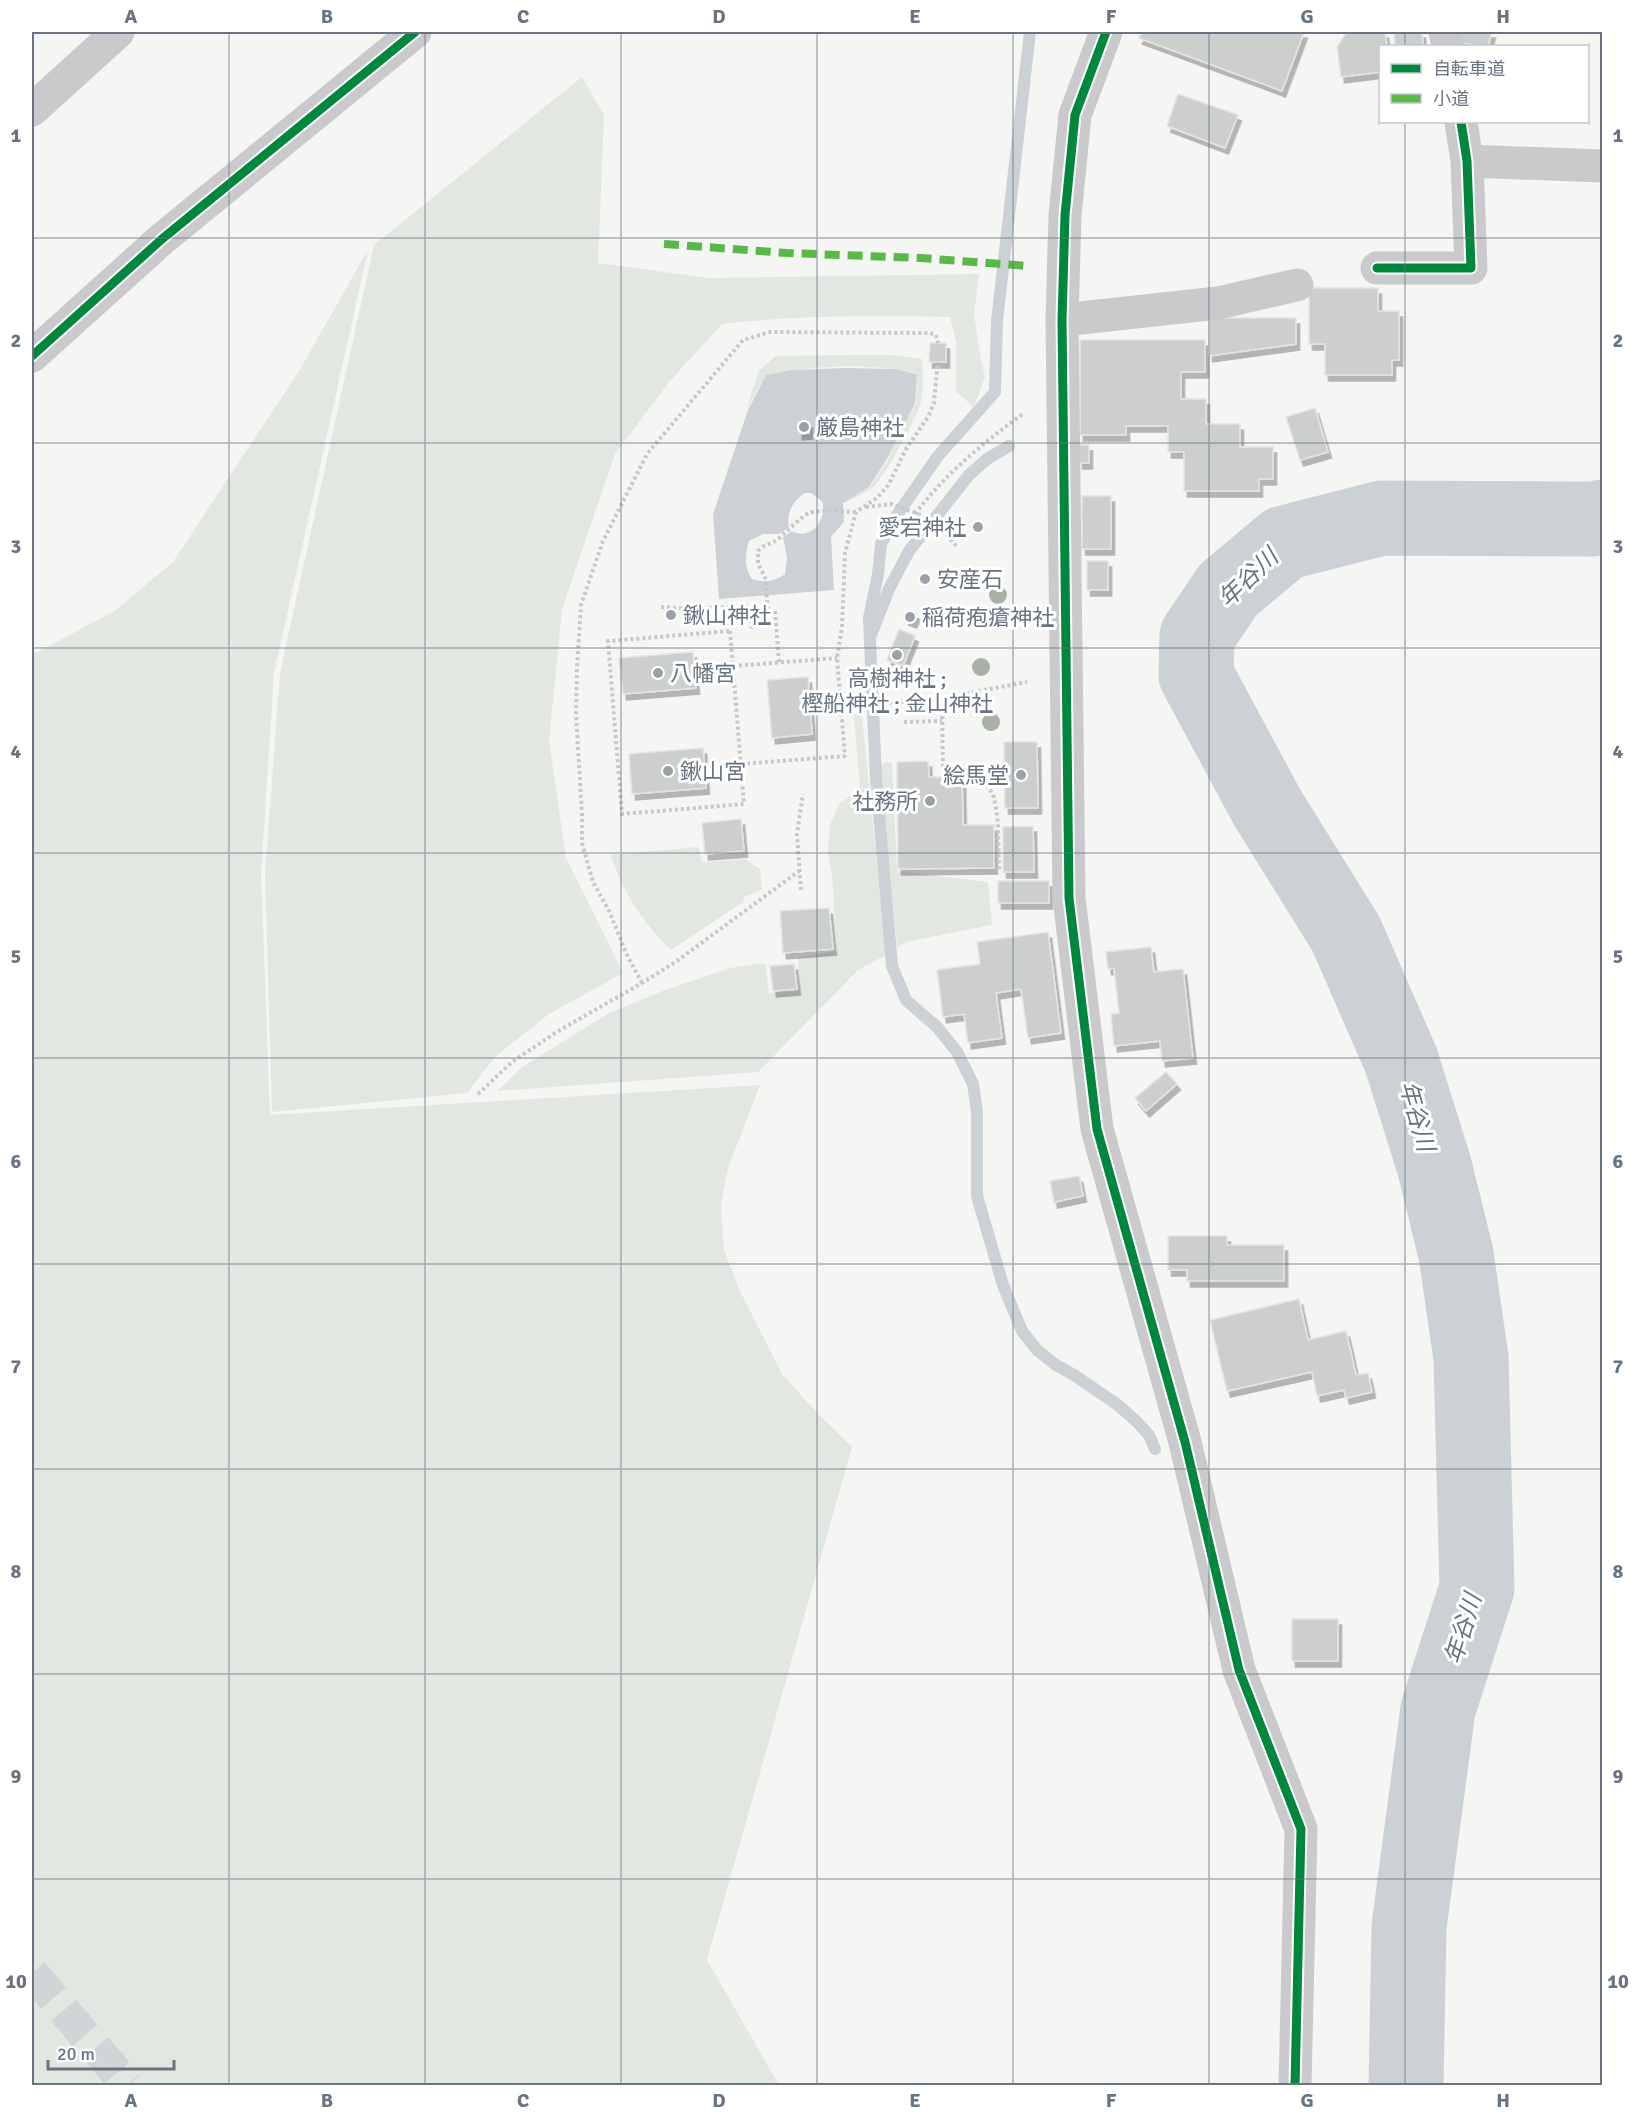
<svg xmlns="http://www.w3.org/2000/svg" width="1634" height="2117" font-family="Signika,'Noto Sans JP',sans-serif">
<defs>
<filter id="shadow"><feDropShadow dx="3.5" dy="6" stdDeviation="0" flood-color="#0004"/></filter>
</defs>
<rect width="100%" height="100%" fill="#f5f5f4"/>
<path fill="#e3e7e2" d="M582,77L604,115L598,263L709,278L979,274L974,314L981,360L985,377L974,407L956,392V342L950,317C874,315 798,315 722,324L670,381L615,454L562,609L549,741L566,858L623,973L549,1014L496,1056L467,1093L272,1112L265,874L280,673L374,245Z
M368,250L274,673L261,874L270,1115L760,1085L728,1168L721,1204L724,1250L739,1289L782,1374L820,1416L852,1447L707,1960L779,2085H32V653L38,652L116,610L173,562L299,371Z
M845,355H895L922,359C923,374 924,390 920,405C916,419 882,482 871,489C864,494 854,498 847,502H844L870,487L888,460L902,427L916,403L917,373C869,363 814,365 766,375L746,410L759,370L776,356Z
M858,714L862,715L886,955L858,970L758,1072L497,1091L521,1068L609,1013L665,990L730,968L765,963L769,993L799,991L798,957L837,951L832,874L828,851L830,825L839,804L860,790L854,715Z
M886,762L892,763L897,871L988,882L992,925L910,941L897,947L880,765Z
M698,847L702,862L745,859L760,869L762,889L744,897L743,902L671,950C644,924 622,892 611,855Z"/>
<path fill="#cbd1d4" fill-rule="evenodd" d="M845,368L894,369L917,374L915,403L887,459L869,487L843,503L844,522L831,537L834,590L719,599L713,514L748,410L766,375L792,370ZM804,493H811L822,501C828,518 811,542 792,531L783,537L787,558L785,574C774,582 765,583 752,579C744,568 745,554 749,541L763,534H779L789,527C786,512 793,502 804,493Z"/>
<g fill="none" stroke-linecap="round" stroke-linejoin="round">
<path stroke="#cbd1d4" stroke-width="12" d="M1030,32L997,321L995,392L938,456L897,515L881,544L878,574L869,618L876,778L892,966L906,1000L938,1028L957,1052L973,1084L977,1112V1196L1003,1285L1022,1331L1037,1350L1056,1365L1074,1375L1118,1405L1136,1421L1149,1435L1155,1449
M871,635L889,589L909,551L969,475L987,459L1009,446"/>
<path stroke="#cbd1d4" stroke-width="75" d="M1406,2086L1409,1927L1438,1709L1477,1588L1471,1358L1456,1254L1434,1165L1401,1060L1346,934L1267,807L1196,675L1197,636L1228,590L1284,543L1382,518L1593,519L1602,517"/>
</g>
<path fill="#cdcece" stroke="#e4e4e4" stroke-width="1.5" filter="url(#shadow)" d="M1142,32H1304L1282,91L1139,38Z
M1347,32H1385L1387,46H1380V72L1341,77L1337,47Z
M1394,32H1422L1423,46H1395Z
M1463,32H1492L1488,46H1478L1460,42Z
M1178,94L1238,115L1225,148L1167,126Z
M1309,288H1378V311H1399V360H1392V375H1325V344H1309Z
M1209,318H1296V344L1209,356Z
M1080,340H1205V372H1181V399H1206V424H1240V447H1273V479H1259V491H1184V452H1168V426H1126V435H1080Z
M930,343H946V362H929Z
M1315,408L1328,452L1300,460L1286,417Z
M798,422H809V433L799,434Z
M1079,445H1089V463H1079Z
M1082,496H1111V549H1082Z
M1087,561H1108V590H1087Z
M909,611L917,614L913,622L905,619Z
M899,629L915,636L903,666L887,660Z
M693,652L696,688L623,694L619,658Z
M808,677L812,734L772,738L767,680Z
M1004,742H1037L1038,808H1005Z
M703,748L706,788L632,794L629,754Z
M928,761L929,777H962L963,825H994V868L898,869L897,762Z
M741,819L744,851L705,854L702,823Z
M1033,826L1034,872H1003V827Z
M998,881H1049V903H998Z
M829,908L833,949L783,953L780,911Z
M1048,932L1061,1033L1028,1038L1021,989L996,993L1002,1038L968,1043L964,1014L943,1017L937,970L980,964L977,942Z
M1151,947L1154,972L1183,969L1193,1058L1162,1061L1160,1041L1114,1046L1111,1014L1119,1013L1114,968L1108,969L1106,952Z
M794,964L797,989L773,991L770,966Z
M1166,1072L1177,1084L1146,1111L1135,1098Z
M1079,1176L1083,1196L1054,1202L1050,1181Z
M1168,1236H1227V1245H1284V1281H1187V1270H1168Z
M1299,1299L1308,1340L1346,1331L1356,1375L1368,1373L1372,1392L1346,1398L1344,1390L1317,1396L1312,1372L1227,1391L1210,1320Z
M1292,1619H1338V1661H1292Z"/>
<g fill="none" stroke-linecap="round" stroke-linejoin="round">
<path stroke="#d2d5d7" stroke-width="33" stroke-dasharray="33 16" stroke-linecap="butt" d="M32,1973L128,2086"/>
<path stroke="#c7c8c9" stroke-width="4" stroke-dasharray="3 3" stroke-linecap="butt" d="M866,507L892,504L923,516L940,526L956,546
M915,514C947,472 982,444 1024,413
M661,607L697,609L743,606L750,607L752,629
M730,631L744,804L622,814L608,641Z
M779,662L775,611H768L765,577L758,564V551C765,543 771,545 778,539C783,535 803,515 809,513C820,509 844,512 856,512
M733,666L837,658
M873,696L880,695L890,703
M942,698L943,768
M841,707L942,698L1027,682
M904,722L942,721
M741,764L845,756L837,658L842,627L845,553L856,512L877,498L889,484L906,449L928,417L934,403L938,362
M982,768L984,782L993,794L996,808L998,824L999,870
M801,890L797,834L803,794
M642,983L627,955L609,911L593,882L582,843V814L576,715L577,668L581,605L603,541L647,454L743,340L770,332L930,333L936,335L938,343
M478,1094L512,1062L555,1033L642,983L677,961L799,871"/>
<path stroke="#cacacc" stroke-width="33" d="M1106,32L1075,115L1065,215L1062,320L1069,898L1097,1129L1185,1442L1239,1670L1301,1829L1295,2086
M1445,32L1448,46
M32,110L118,32
M1467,161L1602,166
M1377,268H1471L1467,161L1461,122
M1062,320L1218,303L1297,285
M32,356L162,239L415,32"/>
<path stroke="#58b947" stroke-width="8" stroke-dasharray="15 8" stroke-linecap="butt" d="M664,244L787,253L920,258L1028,266"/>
<defs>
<path id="cycleway" d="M1106,32L1075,115L1065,215L1062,320L1069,898L1097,1129L1185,1442L1239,1670L1301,1829L1295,2086
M1377,268H1471L1467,161L1461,122
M32,356L162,239L415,32"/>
</defs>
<use href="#cycleway" stroke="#fff" stroke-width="13"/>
<use href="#cycleway" stroke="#00873e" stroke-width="9"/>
</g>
<g fill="#a8b1a6">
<circle cx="998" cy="595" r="9"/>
<circle cx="981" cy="667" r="9"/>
<circle cx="895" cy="676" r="9"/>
<circle cx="991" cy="722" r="9"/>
</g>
<path fill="none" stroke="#687481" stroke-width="1.5" stroke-opacity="0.55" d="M229,32V2086M425,32V2086M621,32V2086M817,32V2086M1013,32V2086M1209,32V2086M1405,32V46M1405,122V2086M32,238H1602M32,443H1602M32,648H1602M32,853H1602M32,1058H1602M32,1264H1602M32,1469H1602M32,1674H1602M32,1879H1602"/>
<g fill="#99a1a9" stroke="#fff" stroke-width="2">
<circle cx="804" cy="427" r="6"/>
<circle cx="978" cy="527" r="6"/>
<circle cx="925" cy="579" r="6"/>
<circle cx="671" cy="615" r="6"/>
<circle cx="910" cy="617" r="6"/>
<circle cx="897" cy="655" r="6"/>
<circle cx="658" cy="673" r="6"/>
<circle cx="668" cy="771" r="6"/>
<circle cx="1021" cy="775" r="6"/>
<circle cx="930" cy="801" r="6"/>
</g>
<g text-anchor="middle" stroke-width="6" stroke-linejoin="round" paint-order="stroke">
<g font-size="22" fill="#687481" stroke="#fff" text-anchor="start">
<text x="816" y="435">厳島神社</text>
<text x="966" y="535" text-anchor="end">愛宕神社</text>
<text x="937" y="587">安産石</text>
<text x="683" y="623">鍬山神社</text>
<text x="922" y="625">稲荷疱瘡神社</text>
<text x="670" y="681">八幡宮</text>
<text x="897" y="686" text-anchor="middle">高樹神社 ;<tspan x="897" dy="25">樫船神社 ; 金山神社</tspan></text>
<text x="680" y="779">鍬山宮</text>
<text x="1009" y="783" text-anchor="end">絵馬堂</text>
<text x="918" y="809" text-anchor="end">社務所</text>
</g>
<g font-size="24" font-style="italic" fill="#64757e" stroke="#fff">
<text transform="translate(1248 578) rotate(-44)" y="8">年谷川</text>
<text transform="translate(1417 1116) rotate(74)" y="8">年谷川</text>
<text transform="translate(1463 1629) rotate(-73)" y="8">年谷川</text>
</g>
</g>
<rect width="1634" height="2117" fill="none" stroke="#ffffff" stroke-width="66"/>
<rect x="1379" y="45" width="210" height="78" fill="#ffffff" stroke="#c3c7cd" stroke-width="1.5"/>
<rect x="1391" y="64" width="30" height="9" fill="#00873e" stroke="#c3c7cd" stroke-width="1.5"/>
<text x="1433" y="75" font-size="18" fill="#687481">自転車道</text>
<rect x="1391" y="94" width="30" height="9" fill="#58b947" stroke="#c3c7cd" stroke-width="1.5"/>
<text x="1433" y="105" font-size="18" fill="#687481">小道</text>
<path d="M48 2060v9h126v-9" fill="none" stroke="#687481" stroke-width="3"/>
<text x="57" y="2060" font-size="18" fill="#687481" stroke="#ffffff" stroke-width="4.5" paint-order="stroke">20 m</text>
<rect x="33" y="33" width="1568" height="2051" fill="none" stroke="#687481" stroke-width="2"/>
<g font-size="20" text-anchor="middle" font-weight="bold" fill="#687481">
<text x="131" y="23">A</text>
<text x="327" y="23">B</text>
<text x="523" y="23">C</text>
<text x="719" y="23">D</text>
<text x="915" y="23">E</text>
<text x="1111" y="23">F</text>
<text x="1307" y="23">G</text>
<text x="1503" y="23">H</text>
<text x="16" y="142">1</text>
<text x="1618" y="142">1</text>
<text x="16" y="347">2</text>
<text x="1618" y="347">2</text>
<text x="16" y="553">3</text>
<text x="1618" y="553">3</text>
<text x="16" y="758">4</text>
<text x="1618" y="758">4</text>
<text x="16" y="963">5</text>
<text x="1618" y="963">5</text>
<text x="16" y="1168">6</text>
<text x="1618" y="1168">6</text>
<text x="16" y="1373">7</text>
<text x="1618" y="1373">7</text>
<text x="16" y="1578">8</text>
<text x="1618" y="1578">8</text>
<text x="16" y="1783">9</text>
<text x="1618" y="1783">9</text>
<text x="16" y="1988">10</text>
<text x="1618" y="1988">10</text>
<text x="131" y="2107">A</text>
<text x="327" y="2107">B</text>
<text x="523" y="2107">C</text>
<text x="719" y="2107">D</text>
<text x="915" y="2107">E</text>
<text x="1111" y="2107">F</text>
<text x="1307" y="2107">G</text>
<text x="1503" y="2107">H</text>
</g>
</svg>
